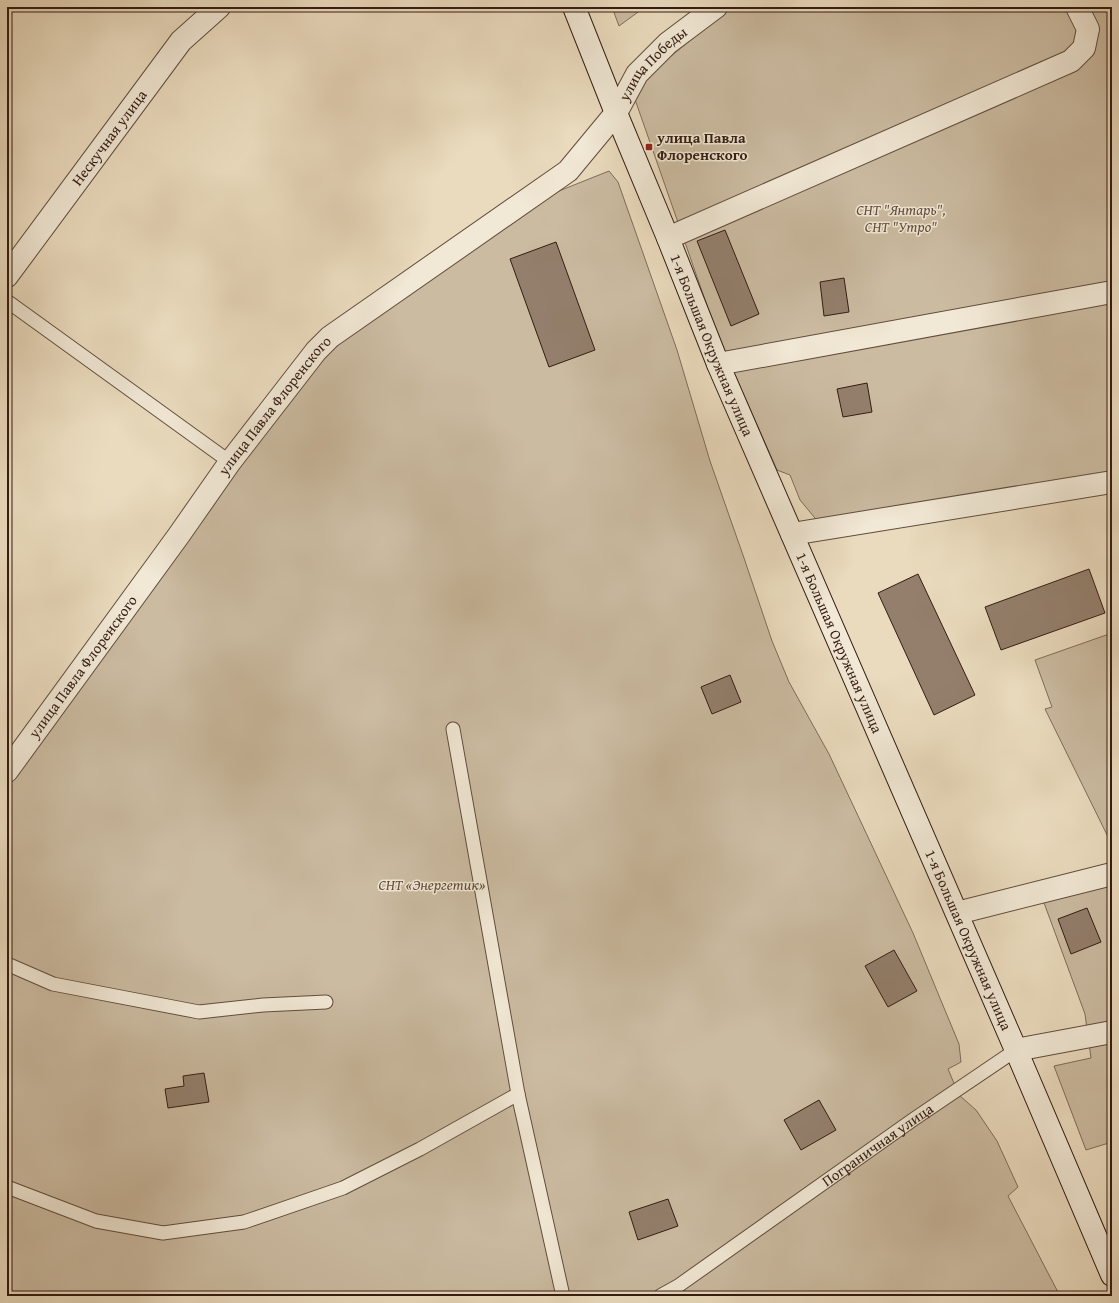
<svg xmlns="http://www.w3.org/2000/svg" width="1119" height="1303" font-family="'Gentium Book Plus',serif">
<rect width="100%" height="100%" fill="#eadbbe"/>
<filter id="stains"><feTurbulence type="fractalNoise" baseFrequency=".005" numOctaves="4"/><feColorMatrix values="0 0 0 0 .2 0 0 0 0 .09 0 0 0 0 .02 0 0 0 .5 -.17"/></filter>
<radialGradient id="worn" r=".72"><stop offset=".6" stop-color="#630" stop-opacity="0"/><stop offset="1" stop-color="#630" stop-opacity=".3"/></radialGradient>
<path fill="#cbbba1" stroke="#806c5a" d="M612,7H645L619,26Z
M732,7H1112V475L829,535L800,500L790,475L777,470L717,334L631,88Z
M609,171L618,182L677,350L710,461L744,558L772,641L789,682L829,754L913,933L959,1044L961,1062L948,1069L959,1095L976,1110L997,1141L1018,1187L1008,1196L1060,1296H7V768L319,341L559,191Z
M1112,633V845L1045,709L1052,707L1035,660Z
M1112,870V1142L1086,1150L1054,1066L1091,1058L1085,1014L1040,892Z"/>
<path fill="#937f6c" stroke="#341c13" d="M725,230L759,314L731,326L697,241Z
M556,242L595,350L549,367L510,259Z
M844,278L849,312L824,316L820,282Z
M867,383L872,412L843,417L837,389Z
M1089,569L1105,613L1001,650L985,607Z
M918,574L975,695L934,715L878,593Z
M730,675L741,702L712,714L701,687Z
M1087,908L1101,942L1071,954L1058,919Z
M894,950L917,991L888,1007L865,966Z
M204,1073L209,1102L168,1108L165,1089L184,1086L183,1076Z
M819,1100L836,1130L801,1150L784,1120Z
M668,1199L678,1226L638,1240L629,1212Z"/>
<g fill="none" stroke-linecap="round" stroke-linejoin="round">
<defs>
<g id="lane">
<path d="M7,301L230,462"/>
<path d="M453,729L518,1094L563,1296"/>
<path d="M7,964L53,984L199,1012L263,1005L326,1002"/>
<path d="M7,1187L96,1221L163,1233L244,1222L343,1188L420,1149L518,1094"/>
<path id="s1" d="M660,1296L678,1286L914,1119L1016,1050"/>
</g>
<g id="street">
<path d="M668,238L1071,61L1084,48L1088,29L1077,7"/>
<path id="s2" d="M7,276L181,41L219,7"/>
<path d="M718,364L1112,292"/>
<path d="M792,534L1112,482"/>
<path id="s3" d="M7,771L179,535L230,462L316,351L330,337L568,171L616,113L637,74L668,43L716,7"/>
<path d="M957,913L1112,874"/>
<path d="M1016,1050L1112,1032"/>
</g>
<g id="secondary">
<path id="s4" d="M574,7L616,113L668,238L718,364L1016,1050L1112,1275"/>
</g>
</defs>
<use href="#lane" stroke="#624c3e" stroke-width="15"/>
<use href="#street" stroke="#624c3e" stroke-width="24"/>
<use href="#secondary" stroke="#341c13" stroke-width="24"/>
<use href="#lane" stroke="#f1e8d5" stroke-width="13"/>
<use href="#street" stroke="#f1e8d5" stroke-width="22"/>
<use href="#secondary" stroke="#f1e8d5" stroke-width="22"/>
</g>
<rect fill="#8f2418" stroke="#f1e8d5" stroke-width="1.5" x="645" y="143" width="8" height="8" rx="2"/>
<g text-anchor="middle" stroke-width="3" stroke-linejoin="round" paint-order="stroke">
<g font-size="15" fill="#341c13" stroke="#f1e8d5">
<text dy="5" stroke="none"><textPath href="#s3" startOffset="969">улица Победы</textPath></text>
<text dy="5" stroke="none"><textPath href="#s2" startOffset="172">Нескучная улица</textPath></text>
<text dy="5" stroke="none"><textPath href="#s4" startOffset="365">1-я Большая Окружная улица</textPath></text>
<text dy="5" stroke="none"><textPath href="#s3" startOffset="453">улица Павла Флоренского</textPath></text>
<text dy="5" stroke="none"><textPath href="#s4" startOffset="689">1-я Большая Окружная улица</textPath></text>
<text dy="5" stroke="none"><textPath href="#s3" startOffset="129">улица Павла Флоренского</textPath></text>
<text dy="5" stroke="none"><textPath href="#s4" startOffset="1013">1-я Большая Окружная улица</textPath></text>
<text dy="5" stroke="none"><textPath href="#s1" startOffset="265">Пограничная улица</textPath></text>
</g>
<g font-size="15" font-weight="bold" fill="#341c13" stroke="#f1e8d5" text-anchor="start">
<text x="657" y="143">улица Павла<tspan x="657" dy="17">Флоренского</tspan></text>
</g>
<g font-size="15" font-style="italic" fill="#614c3e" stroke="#f1e8d5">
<text x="901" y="215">СНТ "Янтарь",<tspan x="901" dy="17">СНТ "Утро"</tspan></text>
<text x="432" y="890">СНТ «Энергетик»</text>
</g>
</g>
<rect width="1119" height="1303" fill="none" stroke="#eadbbe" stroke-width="24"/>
<rect x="8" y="8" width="1103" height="1287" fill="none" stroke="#341c13" stroke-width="2"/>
<rect x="12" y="12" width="1095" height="1279" fill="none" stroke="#341c13"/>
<rect width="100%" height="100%" filter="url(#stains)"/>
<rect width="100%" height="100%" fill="url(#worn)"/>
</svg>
